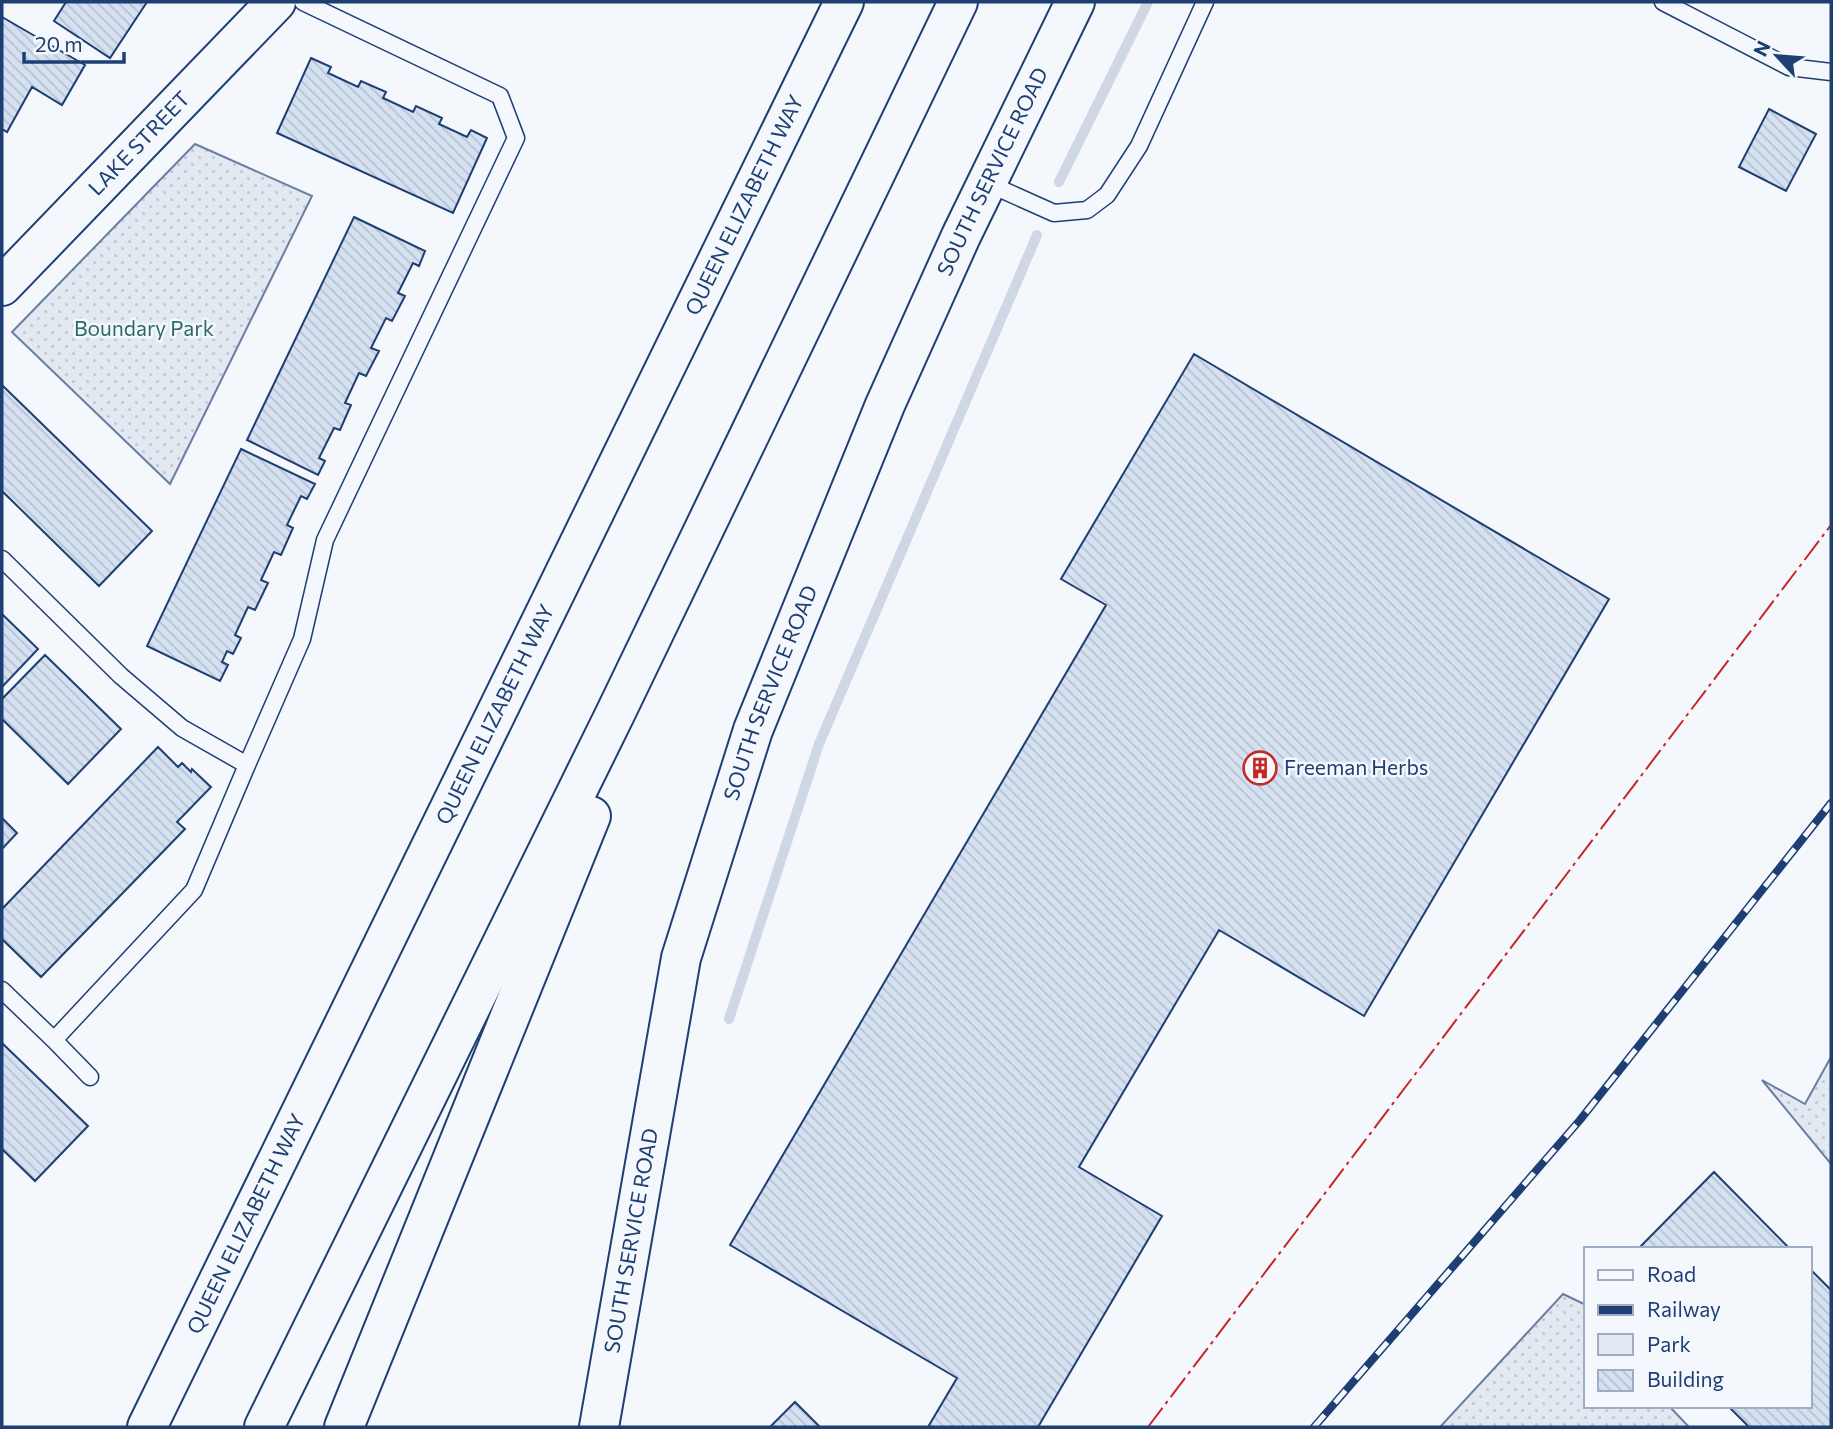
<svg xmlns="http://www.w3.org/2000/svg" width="1833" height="1429" font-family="Commissioner,sans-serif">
<defs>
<pattern id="green-dots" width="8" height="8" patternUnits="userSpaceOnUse" patternTransform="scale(1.75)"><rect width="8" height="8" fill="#e3e9f0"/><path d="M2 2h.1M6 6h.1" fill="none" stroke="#c2c9d1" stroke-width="1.8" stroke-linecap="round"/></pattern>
<pattern id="building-back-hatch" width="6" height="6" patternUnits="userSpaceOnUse" patternTransform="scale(1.75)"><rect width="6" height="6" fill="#d5e0f0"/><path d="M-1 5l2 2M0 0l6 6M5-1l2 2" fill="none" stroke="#b6c1d1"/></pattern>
</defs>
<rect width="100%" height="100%" fill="#f4f7fb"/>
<path fill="url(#green-dots)" stroke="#687fa3" stroke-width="2" d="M195,144L312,196L170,484L12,332Z
M1831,1057V1164L1762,1080L1805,1104Z
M1563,1294L1586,1305V1406H1669L1689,1427H1440Z"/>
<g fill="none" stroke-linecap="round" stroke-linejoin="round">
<path stroke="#cfd7e4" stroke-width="10" d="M1059,182L1148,2
M729,1019L819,744L1037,235"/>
</g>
<path fill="url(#building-back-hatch)" stroke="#1d3f73" stroke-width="2" d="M66,2H147L110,58L54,21Z
M2,17L85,65L62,105L32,87L7,132L2,129Z
M311,58L331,67L328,73L358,87L361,81L386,92L383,98L413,112L416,106L442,118L439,124L467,137L471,130L487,138L453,213L277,133Z
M1769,109L1816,134L1786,191L1739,167Z
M354,217L425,251L419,266L413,263L398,293L405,296L392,321L386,318L371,348L379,351L366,376L359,373L345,403L351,405L340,430L334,428L319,458L325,461L318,475L247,440Z
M1194,354L1609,599L1364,1016L1219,930L1079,1167L1162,1216L1038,1427H928L957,1378L730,1245L1106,605L1061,579Z
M2,385L152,531L99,586L2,491Z
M241,449L315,484L307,499L301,496L287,525L293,528L281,555L274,552L261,580L268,583L255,610L248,607L235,635L241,638L233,654L227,651L222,662L228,665L220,681L147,646Z
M2,614L38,649L2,687Z
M45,655L121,729L68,784L2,719V699Z
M158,747L178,767L182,763L191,772L192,769L211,787L177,822L185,829L41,977L2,939V909Z
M2,818L17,833L2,849Z
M2,1043L88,1126L35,1181L2,1149Z
M1714,1172L1790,1249H1638Z
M1810,1269L1831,1290V1427H1749L1728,1406H1810Z
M795,1402L820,1427H770Z"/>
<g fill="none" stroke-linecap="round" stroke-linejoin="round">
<defs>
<path id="lane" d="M1663,2L1789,67L1831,72
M987,183L1054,213L1087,210L1107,195L1139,146L1205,2
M2,559L121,676L182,728L247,765L194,890L54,1040L2,990
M247,765L302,639L325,540L516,138L500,96L303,2
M54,1040L90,1077"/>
<g id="secondary">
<path id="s1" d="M2,286L276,2"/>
<path id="s2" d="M599,1427L681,958L753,730L885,405L961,236L1075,2"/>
</g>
<g id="highway">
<path id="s3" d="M147,1427L844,2"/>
<path d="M264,1427L615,714L958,2"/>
<path d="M344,1427L591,816"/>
</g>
</defs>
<use href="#lane" stroke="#1d3f73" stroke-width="19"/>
<use href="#secondary" stroke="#1d3f73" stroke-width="42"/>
<use href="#highway" stroke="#1d3f73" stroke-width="42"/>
<use href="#lane" stroke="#f4f7fb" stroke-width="16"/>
<use href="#secondary" stroke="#f4f7fb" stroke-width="38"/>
<use href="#highway" stroke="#f4f7fb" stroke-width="38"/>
<defs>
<path id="rail" d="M1314,1427L1580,1120L1831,803"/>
</defs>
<use href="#rail" stroke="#1d3f73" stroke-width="8"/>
<use href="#rail" stroke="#f4f7fb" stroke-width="5" stroke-dasharray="16" stroke-linecap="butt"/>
<path stroke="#c62828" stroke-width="2" stroke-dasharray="24 5 3.5 5" stroke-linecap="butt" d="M1148,1427L1831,525"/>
</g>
<defs>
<symbol id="building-ring" viewBox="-11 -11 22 22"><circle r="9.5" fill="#f4f7fb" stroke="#c62828" stroke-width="1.5"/><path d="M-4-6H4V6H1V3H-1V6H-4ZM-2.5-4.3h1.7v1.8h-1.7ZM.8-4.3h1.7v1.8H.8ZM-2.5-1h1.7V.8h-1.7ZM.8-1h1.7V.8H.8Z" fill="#c62828"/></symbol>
</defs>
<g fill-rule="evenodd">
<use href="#building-ring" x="1241" y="749" width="38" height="38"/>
</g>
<g text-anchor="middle" stroke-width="5" stroke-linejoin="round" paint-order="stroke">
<g font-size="21" fill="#1d3f73" stroke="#f4f7fb">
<text dy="7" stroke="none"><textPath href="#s1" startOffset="198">LAKE STREET</textPath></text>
<text dy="7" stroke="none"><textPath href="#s2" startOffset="1323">SOUTH SERVICE ROAD</textPath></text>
<text dy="7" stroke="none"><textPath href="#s3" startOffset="1360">QUEEN ELIZABETH WAY</textPath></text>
<text dy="7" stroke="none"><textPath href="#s2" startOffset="756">SOUTH SERVICE ROAD</textPath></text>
<text dy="7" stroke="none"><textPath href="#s3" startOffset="793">QUEEN ELIZABETH WAY</textPath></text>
<text dy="7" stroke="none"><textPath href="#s3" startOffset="226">QUEEN ELIZABETH WAY</textPath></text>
<text dy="7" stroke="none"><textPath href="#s2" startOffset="189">SOUTH SERVICE ROAD</textPath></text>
</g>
<g font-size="21" fill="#2c6c60" stroke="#f4f7fb">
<text x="144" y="336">Boundary Park</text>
</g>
<g font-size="21" fill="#1d3f73" stroke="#f4f7fb" text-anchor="start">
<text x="1284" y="775">Freeman Herbs</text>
</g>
</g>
<rect width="1833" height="1429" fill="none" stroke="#1d3f73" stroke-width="7"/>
<rect x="1584" y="1247" width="228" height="161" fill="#f4f7fb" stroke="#9eadc5" stroke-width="2"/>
<rect x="1598" y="1270" width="35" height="10" fill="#f4f7fb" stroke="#9eadc5" stroke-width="2"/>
<text x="1647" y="1282" font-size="21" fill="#1d3f73">Road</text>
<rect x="1598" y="1305" width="35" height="10" fill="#1d3f73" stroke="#9eadc5" stroke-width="2"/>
<text x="1647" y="1317" font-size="21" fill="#1d3f73">Railway</text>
<rect x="1598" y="1334" width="35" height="21" fill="#e3e9f0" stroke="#9eadc5" stroke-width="2"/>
<text x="1647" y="1352" font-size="21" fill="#1d3f73">Park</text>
<rect x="1598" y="1370" width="35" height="21" fill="url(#building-back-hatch)" stroke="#9eadc5" stroke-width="2"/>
<text x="1647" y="1387" font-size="21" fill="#1d3f73">Building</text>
<g transform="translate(1777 56) rotate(296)" stroke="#f4f7fb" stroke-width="5" paint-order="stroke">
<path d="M0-5L12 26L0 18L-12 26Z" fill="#1d3f73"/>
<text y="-10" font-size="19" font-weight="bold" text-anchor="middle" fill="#1d3f73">N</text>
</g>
<path d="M24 52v10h100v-10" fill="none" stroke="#1d3f73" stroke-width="3.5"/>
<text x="35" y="52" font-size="21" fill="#1d3f73" stroke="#f4f7fb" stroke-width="5" paint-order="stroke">20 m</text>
</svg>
